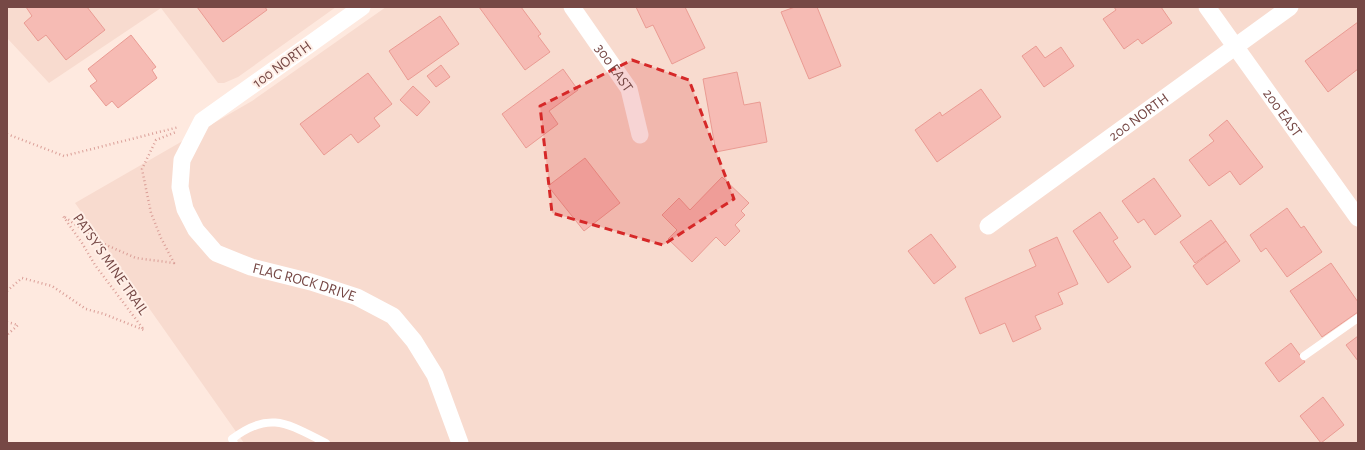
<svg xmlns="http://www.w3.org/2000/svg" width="1365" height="450" font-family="'Alegreya Sans',sans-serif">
<rect width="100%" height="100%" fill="#fee9df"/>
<path fill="#f8dbcf" d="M7,7H336L238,77L224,83H218L161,8L49,83L7,38Z
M386,7H1358V443H244L75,203L252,101Z"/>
<path fill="#f6bbb4" stroke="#ea9b93" d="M87,7L105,30L66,60L46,35L38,41L24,23L32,16L26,7Z
M197,7H265L267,10L223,42Z
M479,7H521L541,34L538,36L550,52L525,70Z
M636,7H685L705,48L672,64L653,25L646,28Z
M795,7H817L841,66L809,79L781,12Z
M1114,7H1161L1172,23L1142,44L1138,39L1124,49L1103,19L1116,10Z
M440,16L459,44L408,80L389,51Z
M1358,22V69L1328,92L1305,61Z
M131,35L156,67L152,70L157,78L118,108L112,101L106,106L90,86L97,81L88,69Z
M1036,46L1045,58L1061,47L1074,66L1044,87L1022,56Z
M441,65L450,77L436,87L427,76Z
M563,69L578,90L549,111L558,124L526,148L502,114Z
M737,72L744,105L760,102L767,142L716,152L703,79Z
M368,73L392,104L374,118L380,126L358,143L351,134L324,155L300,124Z
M413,86L430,102L417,116L400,100Z
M981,89L1001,117L937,162L915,130L940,112L942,116Z
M1227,120L1263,167L1240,185L1230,171L1209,186L1189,160L1214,141L1209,135Z
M585,158L620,203L584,231L548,186Z
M722,177L749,203L741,211L745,215L735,225L740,231L725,246L716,237L692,262L668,239L677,230L662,215L679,198L690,210Z
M1154,178L1181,216L1155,235L1144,219L1138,223L1122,201Z
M1287,208L1301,228L1304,226L1322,252L1287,277L1266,248L1261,252L1250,235Z
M1100,212L1118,238L1113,241L1131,267L1108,283L1073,231Z
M1211,220L1226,241L1195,263L1180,242Z
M931,234L956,267L934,284L908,251Z
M1057,237L1078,284L1058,293L1063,304L1035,316L1041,329L1013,342L1005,323L980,334L965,298L1036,266L1029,250Z
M1226,241L1240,261L1207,285L1193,266Z
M1331,263L1358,302V312L1322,337L1290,291Z
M1358,336V361L1346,345Z
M1291,343L1305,362L1279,382L1265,363Z
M1323,397L1344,425L1321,443L1300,416Z"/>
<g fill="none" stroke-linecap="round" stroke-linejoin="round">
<path stroke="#da9e97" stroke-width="2.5" stroke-dasharray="1 3" stroke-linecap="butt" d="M7,134L64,156L179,127
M7,291L22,278L52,286L86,309L104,314L144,330L95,265L82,243L63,216L104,244L136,258L174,263L161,238L151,213L142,169L156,140L176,132
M7,322L18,325L7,335"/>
<path stroke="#fff" stroke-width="8" d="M1304,356L1358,318
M234,443L232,439C270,410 288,424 326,443"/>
<g stroke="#fff" stroke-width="17">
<path id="s1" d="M362,7L202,121L182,160L180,187L185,209L196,230L216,253L251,267L311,282L357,297L393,316L414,341L435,375L460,443"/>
<path id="s2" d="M572,7L629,89L640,135"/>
<path id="s3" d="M1207,7L1358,218"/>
<path id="s4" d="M988,226L1290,7"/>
</g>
</g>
<path fill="#d62828" fill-opacity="0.2" stroke="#d62828" stroke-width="3" stroke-dasharray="8 5" stroke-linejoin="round" d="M632,60L689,80L734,199L663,245L552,213L540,106Z"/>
<g text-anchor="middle" stroke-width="4" stroke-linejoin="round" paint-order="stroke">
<g font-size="15" fill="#764845" stroke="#ffefe7">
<text transform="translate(282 64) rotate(-36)" y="5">100 NORTH</text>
<text dy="5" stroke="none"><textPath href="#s2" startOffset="74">300 EAST</textPath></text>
<text dy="5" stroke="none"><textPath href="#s3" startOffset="130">200 EAST</textPath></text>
<text dy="5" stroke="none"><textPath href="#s4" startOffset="186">200 NORTH</textPath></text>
<text transform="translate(111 264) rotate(55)" y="5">PATSY'S MINE TRAIL</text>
<text dy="5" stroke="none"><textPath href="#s1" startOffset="437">FLAG ROCK DRIVE</textPath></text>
</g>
</g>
<rect width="1365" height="450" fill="none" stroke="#764845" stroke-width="16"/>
</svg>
